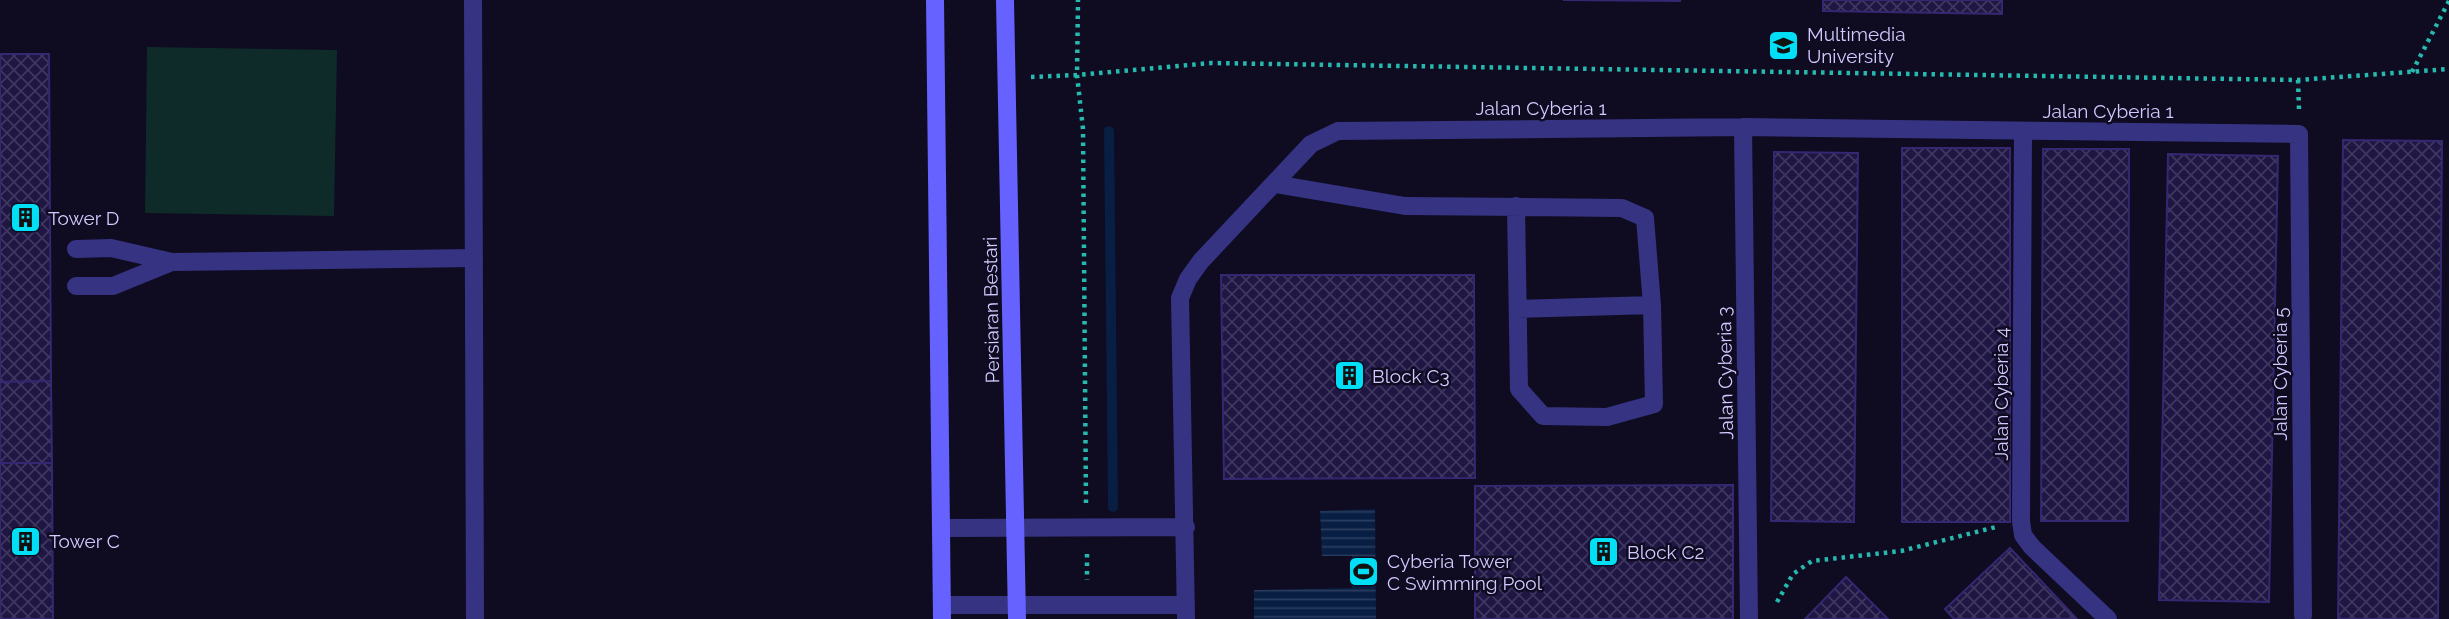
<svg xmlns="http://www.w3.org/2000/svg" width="2449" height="619" font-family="Raleway,sans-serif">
<defs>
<pattern id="water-rules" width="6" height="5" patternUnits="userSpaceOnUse" patternTransform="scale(1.75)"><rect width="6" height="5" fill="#081e43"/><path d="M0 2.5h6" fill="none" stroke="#2b3d5f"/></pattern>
<pattern id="building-cross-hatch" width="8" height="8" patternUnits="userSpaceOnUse" patternTransform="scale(1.75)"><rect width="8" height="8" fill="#1f1643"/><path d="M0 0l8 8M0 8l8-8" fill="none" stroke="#3e375f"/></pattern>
</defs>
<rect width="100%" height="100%" fill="#0f0b21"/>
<path fill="#0e2b2a" d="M147,47L337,50L334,216L145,213Z"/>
<path fill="url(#water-rules)" d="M1375,509L1376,619H1254V590L1352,588V556H1322L1320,511Z"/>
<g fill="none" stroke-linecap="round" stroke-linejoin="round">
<path stroke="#081e43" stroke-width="10" d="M1109,131L1113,507"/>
</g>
<path fill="url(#building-cross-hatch)" stroke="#352771" stroke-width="2" d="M1563,0H1680V1Z
M1823,0H2002V14L1823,11Z
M0,54H49L51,381L0,382Z
M2343,140L2442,141L2438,619H2338Z
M1902,148H2010V522H1902Z
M2043,149H2129L2128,521H2041Z
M1774,152L1858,153L1854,522L1771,521Z
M2168,154L2278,156L2269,602L2159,600Z
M1221,275H1474L1475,478L1224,479Z
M51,381L52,463H0V382Z
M0,463H52L53,619H0Z
M1733,485V619H1475V486Z
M2010,548L2077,619H1954L1945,609Z
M1846,577L1888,619H1805Z"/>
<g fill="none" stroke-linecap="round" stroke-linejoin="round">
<path stroke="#26b9af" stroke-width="4.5" stroke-dasharray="3.5 5" stroke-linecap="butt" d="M2412,72L2449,1
M1031,77L1077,75L1078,0
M2298,80L2299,110
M1086,503L1083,129L1077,75L1211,63L2298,80L2449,69
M1087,554V580
M1777,602L1793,574L1812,561L1901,551L1996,527"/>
<path stroke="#363383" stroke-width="18" d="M1275,184L1405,206L1622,208L1645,218L1652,305L1654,404L1607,417L1543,416L1519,389L1516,206
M76,249L111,248L172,262L474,258
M76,286H113L172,262
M1518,309L1652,305"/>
<path stroke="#363383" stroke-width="18" d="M473,0L475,619
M1743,127L1749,619
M2023,132L2021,521L2023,535L2032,547L2108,619
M943,528L1186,527
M942,605H1186
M1186,619L1180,298L1188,279L1201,261L1311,144L1338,131L1743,127L2299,134L2303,615"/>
<path stroke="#6662ff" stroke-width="18" d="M935,0L942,619
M1005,0L1017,619"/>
</g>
<defs>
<symbol id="university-square" viewBox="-11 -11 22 22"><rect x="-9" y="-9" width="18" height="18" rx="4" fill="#00dff6" stroke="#0f0b21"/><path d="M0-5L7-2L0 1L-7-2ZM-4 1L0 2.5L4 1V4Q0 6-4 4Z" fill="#111"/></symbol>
<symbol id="building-square" viewBox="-11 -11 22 22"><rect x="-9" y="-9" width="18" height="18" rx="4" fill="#00dff6" stroke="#0f0b21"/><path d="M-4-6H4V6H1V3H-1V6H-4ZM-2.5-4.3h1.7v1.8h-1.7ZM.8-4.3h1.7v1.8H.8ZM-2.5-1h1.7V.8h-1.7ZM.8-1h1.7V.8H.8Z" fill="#111"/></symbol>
<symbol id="stadium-square" viewBox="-11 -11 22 22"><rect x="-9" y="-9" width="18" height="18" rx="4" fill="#00dff6" stroke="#0f0b21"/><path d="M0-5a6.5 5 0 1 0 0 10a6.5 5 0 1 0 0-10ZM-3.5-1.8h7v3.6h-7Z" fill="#111"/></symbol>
</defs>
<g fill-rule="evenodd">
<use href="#university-square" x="1766" y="28" width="35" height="35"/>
<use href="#building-square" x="8" y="200" width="35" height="35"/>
<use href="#building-square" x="1332" y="358" width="35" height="35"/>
<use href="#building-square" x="8" y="524" width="35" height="35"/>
<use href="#building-square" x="1586" y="534" width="35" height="35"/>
<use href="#stadium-square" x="1346" y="554" width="35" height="35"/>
</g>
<g text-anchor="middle" stroke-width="5" stroke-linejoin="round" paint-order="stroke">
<g font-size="19" fill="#d1cbff" stroke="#0f0b21" text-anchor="start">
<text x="1807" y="41">Multimedia<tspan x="1807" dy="22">University</tspan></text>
<text x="48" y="225">Tower D</text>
<text x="1372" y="383">Block C3</text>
<text x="49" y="548">Tower C</text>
<text x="1627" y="559">Block C2</text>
<text x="1387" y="568">Cyberia Tower<tspan x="1387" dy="22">C Swimming Pool</tspan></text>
</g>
<g font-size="19" fill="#d1cbff" stroke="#0f0b21">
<text x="1541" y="115">Jalan Cyberia 1</text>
<text x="2108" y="118">Jalan Cyberia 1</text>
<text transform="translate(991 310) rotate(-91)" y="7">Persiaran Bestari</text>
<text transform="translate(1725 373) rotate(-91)" y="7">Jalan Cyberia 3</text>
<text transform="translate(2280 374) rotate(-90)" y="7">Jalan Cyberia 5</text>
<text transform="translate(2001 394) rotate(-90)" y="7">Jalan Cyberia 4</text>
</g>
</g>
</svg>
